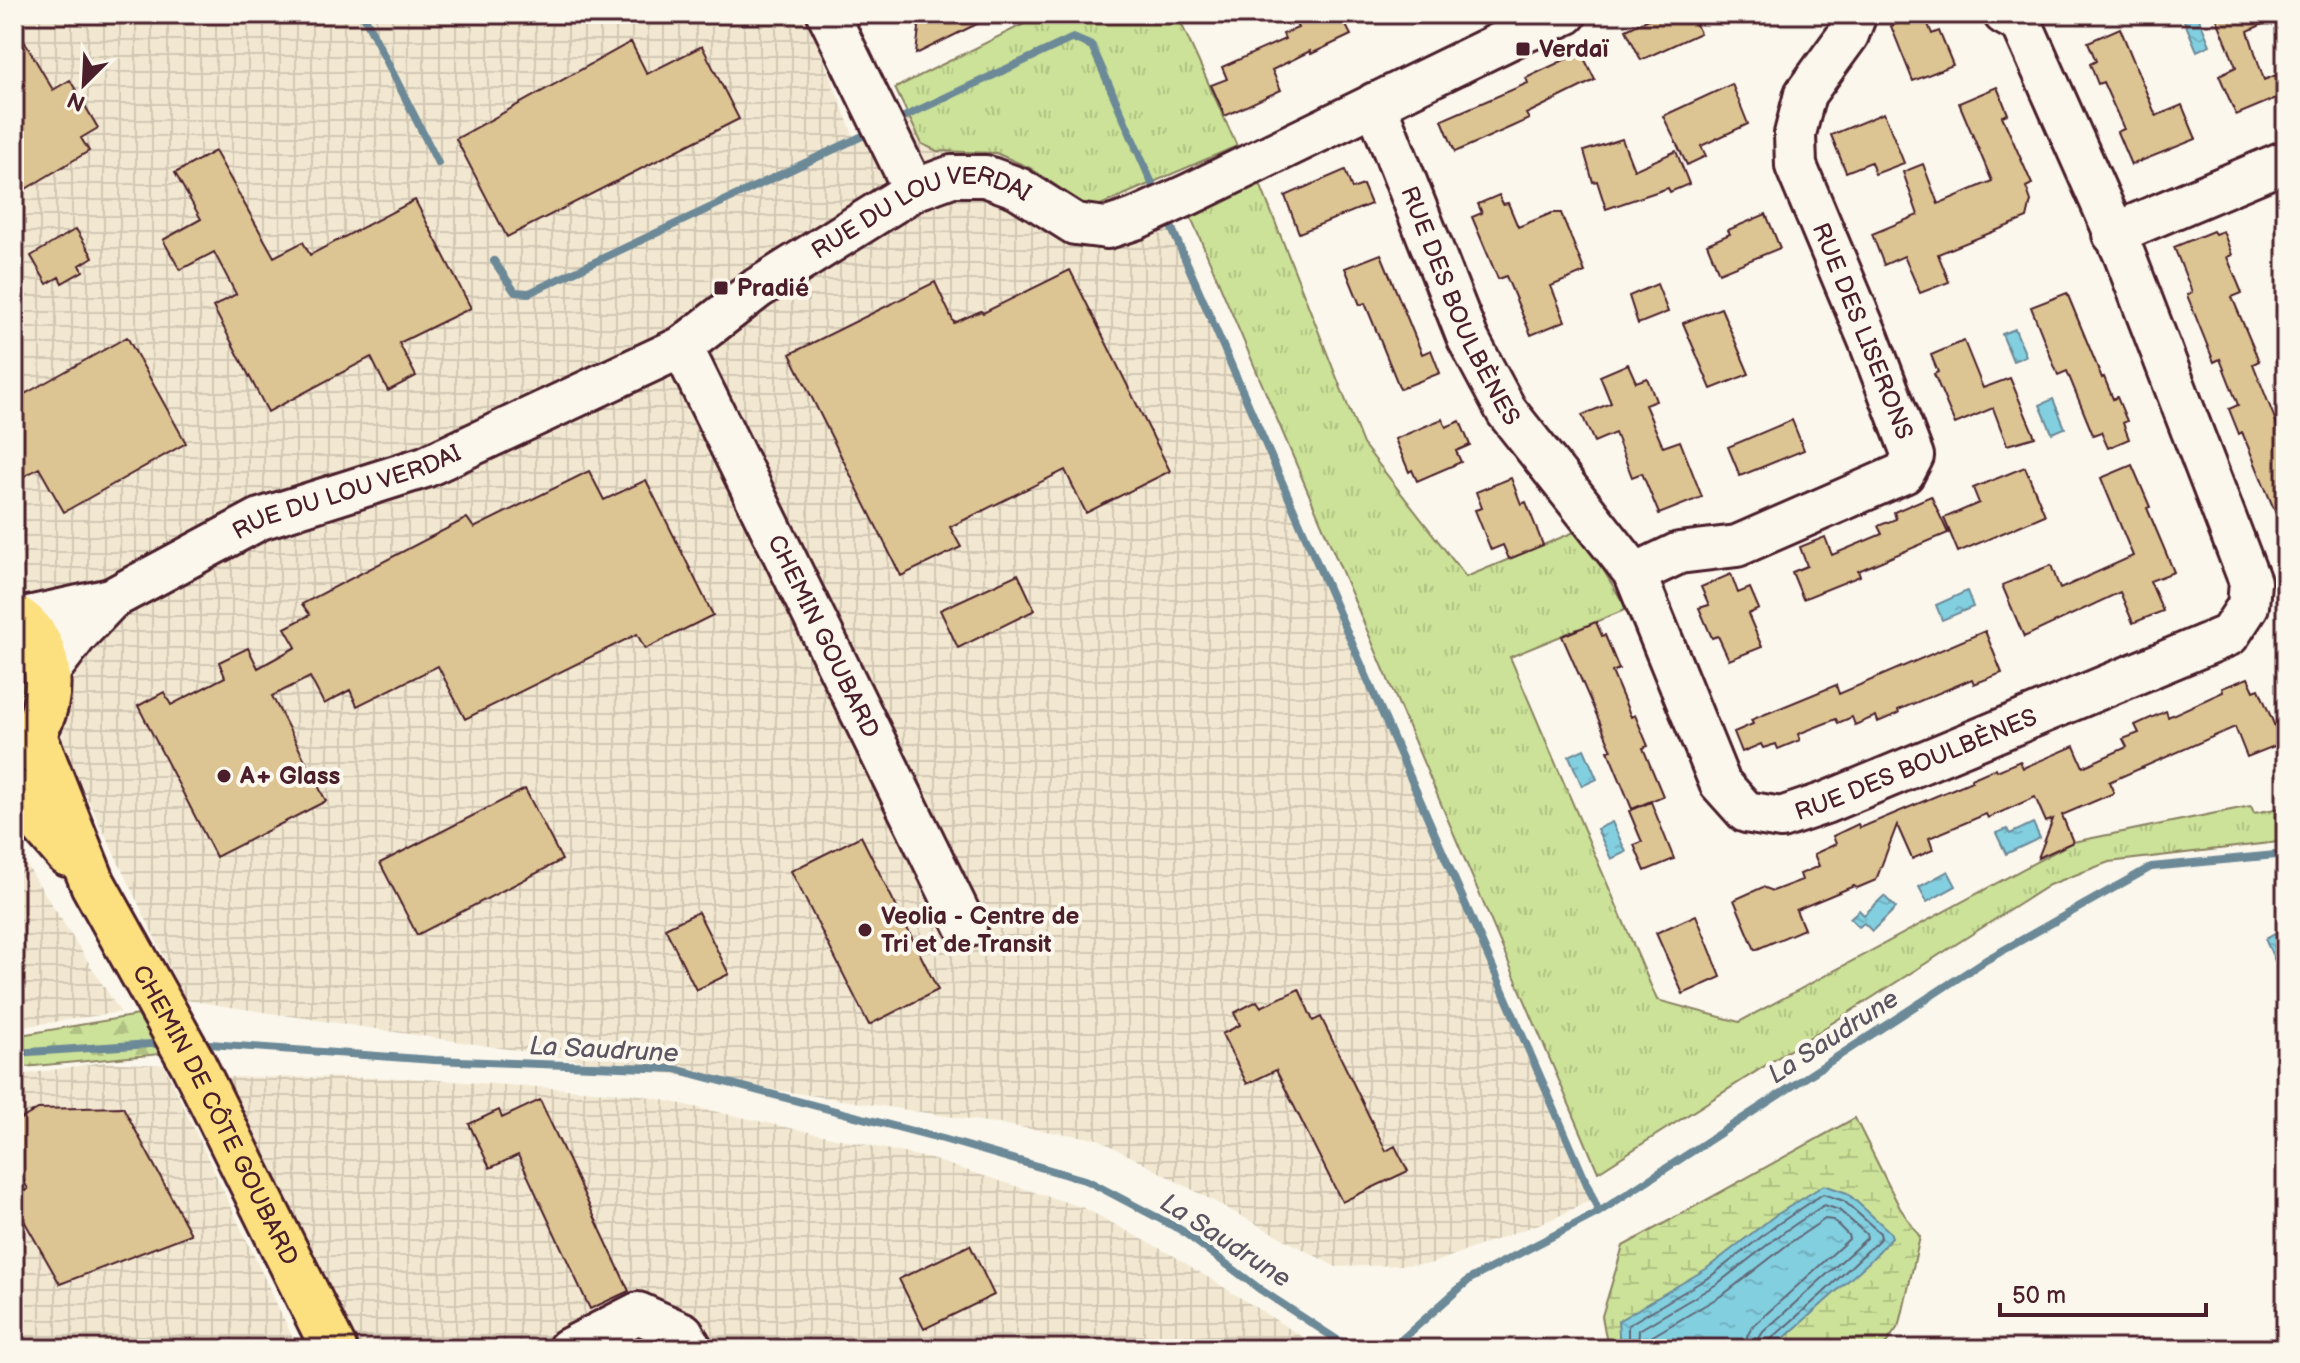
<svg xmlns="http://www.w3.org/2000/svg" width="2300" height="1363" font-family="'Balsamiq Sans',sans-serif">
<defs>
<pattern id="industrial-grid" width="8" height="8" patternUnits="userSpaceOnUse" patternTransform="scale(2)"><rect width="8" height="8" fill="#f2e8d1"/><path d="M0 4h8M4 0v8" fill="none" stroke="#d1c7b4"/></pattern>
<pattern id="grass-dots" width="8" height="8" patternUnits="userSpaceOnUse" patternTransform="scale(2)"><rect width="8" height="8" fill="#cbe298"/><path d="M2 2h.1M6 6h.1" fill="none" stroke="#b0c183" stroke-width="1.8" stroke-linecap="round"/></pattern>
<pattern id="forest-firs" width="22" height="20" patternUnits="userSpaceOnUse" patternTransform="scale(2)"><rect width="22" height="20" fill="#cbe298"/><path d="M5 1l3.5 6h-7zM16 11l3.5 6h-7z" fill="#b0c183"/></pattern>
<pattern id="wetland-marsh" width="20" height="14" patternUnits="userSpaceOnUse" patternTransform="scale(2)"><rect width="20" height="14" fill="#cbe298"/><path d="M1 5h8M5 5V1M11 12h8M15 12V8" fill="none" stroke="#b0c183"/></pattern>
<pattern id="park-tufts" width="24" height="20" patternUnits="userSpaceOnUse" patternTransform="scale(2)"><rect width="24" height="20" fill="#cbe298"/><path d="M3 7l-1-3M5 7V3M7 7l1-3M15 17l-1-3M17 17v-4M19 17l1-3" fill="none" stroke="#b0c183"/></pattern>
<pattern id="water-ripples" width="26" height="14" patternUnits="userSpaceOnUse" patternTransform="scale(2)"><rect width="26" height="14" fill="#82cfe0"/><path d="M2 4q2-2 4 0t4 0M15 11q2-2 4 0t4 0" fill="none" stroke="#72b1c0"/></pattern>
</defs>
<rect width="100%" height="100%" fill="#fbf7ec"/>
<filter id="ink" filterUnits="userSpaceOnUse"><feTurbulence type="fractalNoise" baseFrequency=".0125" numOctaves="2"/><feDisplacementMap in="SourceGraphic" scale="16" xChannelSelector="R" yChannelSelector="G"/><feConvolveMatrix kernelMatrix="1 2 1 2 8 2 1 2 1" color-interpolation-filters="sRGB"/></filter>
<g filter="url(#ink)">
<path fill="url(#industrial-grid)" d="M14,14H806L855,140L1096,40L1593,1199L1555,1218L1430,1264L1336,1267L1098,1139L185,1000L61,744L77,666L14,596Z
M14,845L120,1012L14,1028Z
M103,1062L164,1065L298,1349H14V1076Z
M226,1077L409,1078L636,1094L931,1159L1084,1208L1174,1256L1322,1349H358Z"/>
<path fill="url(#grass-dots)" stroke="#8a8062" stroke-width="2" d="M14,642C18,650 25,658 27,667C32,685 24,704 14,718Z"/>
<path fill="url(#forest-firs)" stroke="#8a8062" stroke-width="2" d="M138,1015L161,1054L14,1068V1036Z"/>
<path fill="url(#wetland-marsh)" stroke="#8a8062" stroke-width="2" d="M1855,1118L1900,1208L1920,1237L1900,1324L1882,1349H1608L1602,1316L1623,1246Z"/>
<path fill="url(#park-tufts)" stroke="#8a8062" stroke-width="2" d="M1044,14H1177L1237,146L1098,206L1074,201L1058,187L1030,168L996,153L937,151L922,144L895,88Z
M1255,171L1363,444L1466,577L1579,530L1627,609L1510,657L1657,1000L1739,1022L2073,842L2251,806L2254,813L2286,807V841L2109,862L2049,885L1598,1172L1184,201Z"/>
<path fill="url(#water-ripples)" stroke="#6c8998" stroke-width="2" d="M2187,14H2197L2210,45L2197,51L2183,18L2186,17Z
M2015,329L2026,356L2013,361L2002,334Z
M2053,399L2065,428L2052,433L2040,405Z
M1967,591L1973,607L1942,620L1936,605Z
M1584,749L1597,779L1582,786L1569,756Z
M1612,822L1626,852L1611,859L1597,829Z
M2033,823L2040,838L2006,854L1996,833L2007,829L2010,834Z
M1948,871L1956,886L1927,902L1919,887Z
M1884,896L1896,908L1872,931L1864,923L1859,927L1850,918L1859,910L1864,915Z
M2285,929L2286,975L2282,976L2265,939Z
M1824,1185L1847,1193L1890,1232L1892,1237L1869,1262L1772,1349H1620L1618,1321L1706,1269L1773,1217Z"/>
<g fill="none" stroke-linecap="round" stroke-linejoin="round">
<path stroke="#606573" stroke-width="2" d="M1628,1349V1325L1711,1276L1778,1224L1823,1194L1844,1201L1880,1233L1881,1238L1821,1295L1770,1340L1767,1349
M1638,1349L1639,1330L1717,1284L1784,1232L1824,1205L1839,1210L1866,1234L1867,1238L1763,1332L1758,1340L1757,1349
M1650,1349L1651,1337L1724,1294L1791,1242L1825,1219L1833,1220L1848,1235L1849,1239L1753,1326L1747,1336L1745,1349"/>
<path stroke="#6c8998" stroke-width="8" d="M363,14L438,163
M893,122L1073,38L1092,46L1157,195
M1166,215L1599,1212
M494,261L515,292L529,293L873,131
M196,1043L434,1060L675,1069L943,1139L1088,1181L1181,1230L1261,1290L1339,1341L1378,1349L1399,1342L1470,1279L1599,1212L1986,960L2151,867L2286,854
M14,1053L166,1043"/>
</g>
<path fill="#dcc493" stroke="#4a1f2b" stroke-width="2" d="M912,14H997L916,54L919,28Z
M1317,14H1340L1351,35L1311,54L1310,51L1272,70L1281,90L1225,116L1211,85L1227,79L1222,67L1285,39L1283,34L1298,28L1296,24Z
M1659,14H1691L1700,33L1641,60L1626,30Z
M1920,14H1924L1932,34L1939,31L1953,65L1913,81L1891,26Z
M2215,14H2284L2248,31L2264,80L2286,71V94L2236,115L2219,75L2236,67Z
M14,24L53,90L70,80L98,128L81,138L89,151L14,196Z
M2120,28L2156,116L2182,105L2196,139L2131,165L2117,132L2124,129L2103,82L2098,84L2090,64L2096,61L2088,42Z
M631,42L647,74L702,46L739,119L507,237L456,139Z
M1581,52L1595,80L1526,114L1529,119L1455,152L1442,120L1528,83L1526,78Z
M1732,84L1748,124L1701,146L1706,156L1687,165L1663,116Z
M1997,87L2008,114L2002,116L2032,184L2026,187L2031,201L2027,218L1938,254L1949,282L1920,293L1904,256L1884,265L1872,234L1918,215L1903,172L1923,164L1938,204L1992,181L1959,103Z
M1884,113L1904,163L1875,174L1871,162L1846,172L1831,135Z
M1622,139L1634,170L1676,151L1689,184L1670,192L1668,188L1606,209L1597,181L1593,182L1584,151Z
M215,151L274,257L303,242L310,255L415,200L471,308L399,343L416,376L388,391L371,357L268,412L213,307L236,294L214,252L180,270L163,240L201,219L175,173Z
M1345,170L1352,189L1363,185L1371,204L1299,233L1285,196Z
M1499,195L1503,204L1508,203L1518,227L1552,213H1561L1585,272L1551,286L1565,321L1531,335L1506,276L1498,279L1472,217L1482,213L1478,204Z
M1766,214L1780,248L1719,273L1707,244L1730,234L1728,230Z
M76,229L93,257L80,265L83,271L62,283L59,277L47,284L31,256Z
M2213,231L2215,234L2223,231L2232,255L2227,257L2242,293L2232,297L2259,361L2253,364L2286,447V538L2242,432L2239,434L2229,409L2238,405L2220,359L2214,362L2187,295L2192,292L2174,247Z
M1381,254L1422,354L1431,350L1440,373L1400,389L1365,303L1360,305L1345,268Z
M1070,270L1170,471L1086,513L1065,470L950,527L961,547L901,576L790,354L935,282L954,323L981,311L983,313Z
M1657,284L1668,312L1638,324L1629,296Z
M2067,293L2102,378L2104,377L2113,399L2117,397L2127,421L2123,423L2129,439L2108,448L2101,432L2093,435L2067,371L2058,375L2031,307Z
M1721,308L1749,374L1711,389L1683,323Z
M127,337L186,443L64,512L39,468L14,482V400Z
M1964,341L1983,388L2010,378L2035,437L2007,445L1993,408L1955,424L1934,374L1938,372L1931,355Z
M1628,364L1636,382L1647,378L1656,401L1645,405L1663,447L1680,441L1702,497L1659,514L1642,473L1632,477L1615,433L1594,442L1582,415L1611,403L1600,376Z
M1442,419L1446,427L1460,421L1470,445L1456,451L1461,462L1417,481L1412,470L1409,472L1395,439Z
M1792,420L1804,450L1740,476L1728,447Z
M2132,465L2150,507L2147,508L2174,572L2150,581L2163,611L2133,623L2120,592L2024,637L2002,585L2051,565L2060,589L2133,556L2101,478Z
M2025,467L2045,515L1958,552L1944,518L1979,503L1973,488Z
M589,471L604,500L646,480L713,615L645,649L637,634L465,719L438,666L357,706L350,690L324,704L310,677L272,696L326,801L216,857L138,706L164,692L171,705L225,677L219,662L248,648L258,668L296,647L285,628L310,615L302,604L467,518L474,528Z
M1511,478L1521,504L1526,502L1543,545L1509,559L1503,545L1491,550L1475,510L1482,508L1476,492Z
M1931,496L1948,533L1858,571L1860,576L1803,599L1792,572L1807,566L1800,547L1825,537L1832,555L1882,534L1878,526L1896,519L1894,512Z
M1018,574L1035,610L958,648L940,610Z
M1731,574L1738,593L1750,588L1759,609L1748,614L1762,647L1729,660L1718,636L1712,638L1699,608L1709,605L1701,587Z
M1596,622L1602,636L1605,635L1619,669L1612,672L1631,717L1635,715L1648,746L1643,748L1663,796L1632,809L1608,751L1612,750L1562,636Z
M1985,631L2002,673L1974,684L1972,679L1898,710L1899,713L1878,722L1876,716L1855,725L1852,717L1838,723L1836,719L1798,734L1800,740L1778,749L1776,744L1763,748L1761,744L1742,752L1734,732L1753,724L1751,720L1836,685L1839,694Z
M2248,678L2254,691L2259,689L2282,743L2247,757L2235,727L2109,782L2114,793L2062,815L2073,842L2038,858L2053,819L2046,822L2035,797L1988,818L1986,814L1929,838L1933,850L1912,859L1897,825L1876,880L1857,888L1854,886L1796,910L1804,929L1755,950L1734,900L1763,887L1773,891L1802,880L1800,874L1819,866L1814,854L1836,844L1833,836L1858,824L1860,828L1972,781L1971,779L1996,768L1997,771L2020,761L2023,768L2074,746L2083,767L2127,747L2123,739L2139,733L2135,725L2166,711L2168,717L2223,692L2222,688Z
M525,789L562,860L417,935L380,863Z
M1651,802L1674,859L1645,871L1634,845L1642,842L1629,811Z
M861,836L938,990L869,1025L791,871Z
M698,912L729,974L696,990L665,928Z
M1696,915L1721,977L1683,994L1656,933Z
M1299,989L1313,1021L1321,1017L1386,1151L1395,1146L1408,1171L1342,1202L1276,1070L1247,1084L1222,1034L1240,1025L1234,1013L1257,1001L1261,1007Z
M540,1100L629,1291L590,1309L518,1155L490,1168L469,1124L499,1110L502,1118Z
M123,1107L191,1234L60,1284L14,1203V1196L28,1189L14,1163V1123L38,1109Z
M970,1245L994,1295L924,1329L899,1279Z"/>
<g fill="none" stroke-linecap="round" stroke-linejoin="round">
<defs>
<g id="minor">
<path d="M828,14L914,190"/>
<path id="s1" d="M1375,103L1468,339L1507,412L1635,574L1720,783L1746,812L1781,818L1825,803L2229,635L2248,606L2250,582L2124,254L2022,24L2004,14"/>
<path d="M2113,234L2286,161"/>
<path id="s2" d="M682,347L966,927"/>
<path d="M1635,574L1679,553L1737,546L1904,473L1913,456L1869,340L1796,166L1795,134L1805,94L1848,35L1856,14"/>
<path id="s3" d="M19,619L111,599L260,519L425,467L682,347L758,288L914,190L952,176H985L1018,188L1075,224L1107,228L1135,219L1190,194L1515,36L1566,14"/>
<path d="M47,674L76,636L111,599"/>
<path d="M568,1349L638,1313L683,1333L692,1349"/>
</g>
<g id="major">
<path d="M14,617C52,637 57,700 33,733C28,739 20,745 14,750"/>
<path id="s4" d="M33,733L93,884L192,1062L334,1349"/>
<path d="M14,792L68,854"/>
</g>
</defs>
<use href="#minor" stroke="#4a1f2b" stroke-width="46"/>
<use href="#major" stroke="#4a1f2b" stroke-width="50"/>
<use href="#minor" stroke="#fbf7ec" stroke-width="40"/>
<use href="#major" stroke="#fce080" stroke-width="44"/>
</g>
</g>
<g fill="#4a1f2b" stroke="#fbf7ec" stroke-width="3">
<rect x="1515" y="41" width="16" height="16" rx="4"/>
<rect x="713" y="280" width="16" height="16" rx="4"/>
<circle cx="224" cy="776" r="8"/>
<circle cx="865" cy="930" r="8"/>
</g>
<g text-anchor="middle" stroke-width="8" stroke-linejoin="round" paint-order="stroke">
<g font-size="24" font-weight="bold" fill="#4a1f2b" stroke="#fbf7ec" text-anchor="start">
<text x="1539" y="57">Verdaï</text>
<text x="737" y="296">Pradié</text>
<text x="240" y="784">A+ Glass</text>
<text x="881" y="924">Veolia - Centre de<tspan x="881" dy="28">Tri et de Transit</tspan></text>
</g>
<g font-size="24" fill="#4a1f2b" stroke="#fbf7ec">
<text dy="8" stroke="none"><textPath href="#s3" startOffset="1002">RUE DU LOU VERDAI</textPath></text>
<text dy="8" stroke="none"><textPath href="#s1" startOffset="220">RUE DES BOULBÈNES</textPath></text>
<text transform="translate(1863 331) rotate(68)" y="8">RUE DES LISERONS</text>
<text dy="8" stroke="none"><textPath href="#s3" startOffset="354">RUE DU LOU VERDAI</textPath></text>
<text dy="8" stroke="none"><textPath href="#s2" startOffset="322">CHEMIN GOUBARD</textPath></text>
<text dy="8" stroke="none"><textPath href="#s1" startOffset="988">RUE DES BOULBÈNES</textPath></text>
<text dy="8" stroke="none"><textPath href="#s4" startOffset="424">CHEMIN DE CÔTE GOUBARD</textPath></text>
</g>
<g font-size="26" font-style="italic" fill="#5b5461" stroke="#fbf7ec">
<text transform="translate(1833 1036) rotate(-33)" y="9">La Saudrune</text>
<text transform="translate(604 1049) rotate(3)" y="9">La Saudrune</text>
<text transform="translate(1226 1240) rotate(33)" y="9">La Saudrune</text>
</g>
</g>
<rect width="2300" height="1363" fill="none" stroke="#fbf7ec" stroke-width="48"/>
<rect x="24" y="24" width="2252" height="1315" fill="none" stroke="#4a1f2b" stroke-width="3" filter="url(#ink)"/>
<g transform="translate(84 84) rotate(204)" stroke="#fbf7ec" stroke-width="6" paint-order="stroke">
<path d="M0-6L14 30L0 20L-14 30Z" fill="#4a1f2b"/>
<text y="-12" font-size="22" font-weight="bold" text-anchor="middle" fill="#4a1f2b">N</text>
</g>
<path d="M2000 1303v12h206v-12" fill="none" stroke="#4a1f2b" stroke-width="4"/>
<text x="2012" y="1303" font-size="24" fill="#4a1f2b" stroke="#fbf7ec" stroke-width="6" paint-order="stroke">50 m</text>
</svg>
